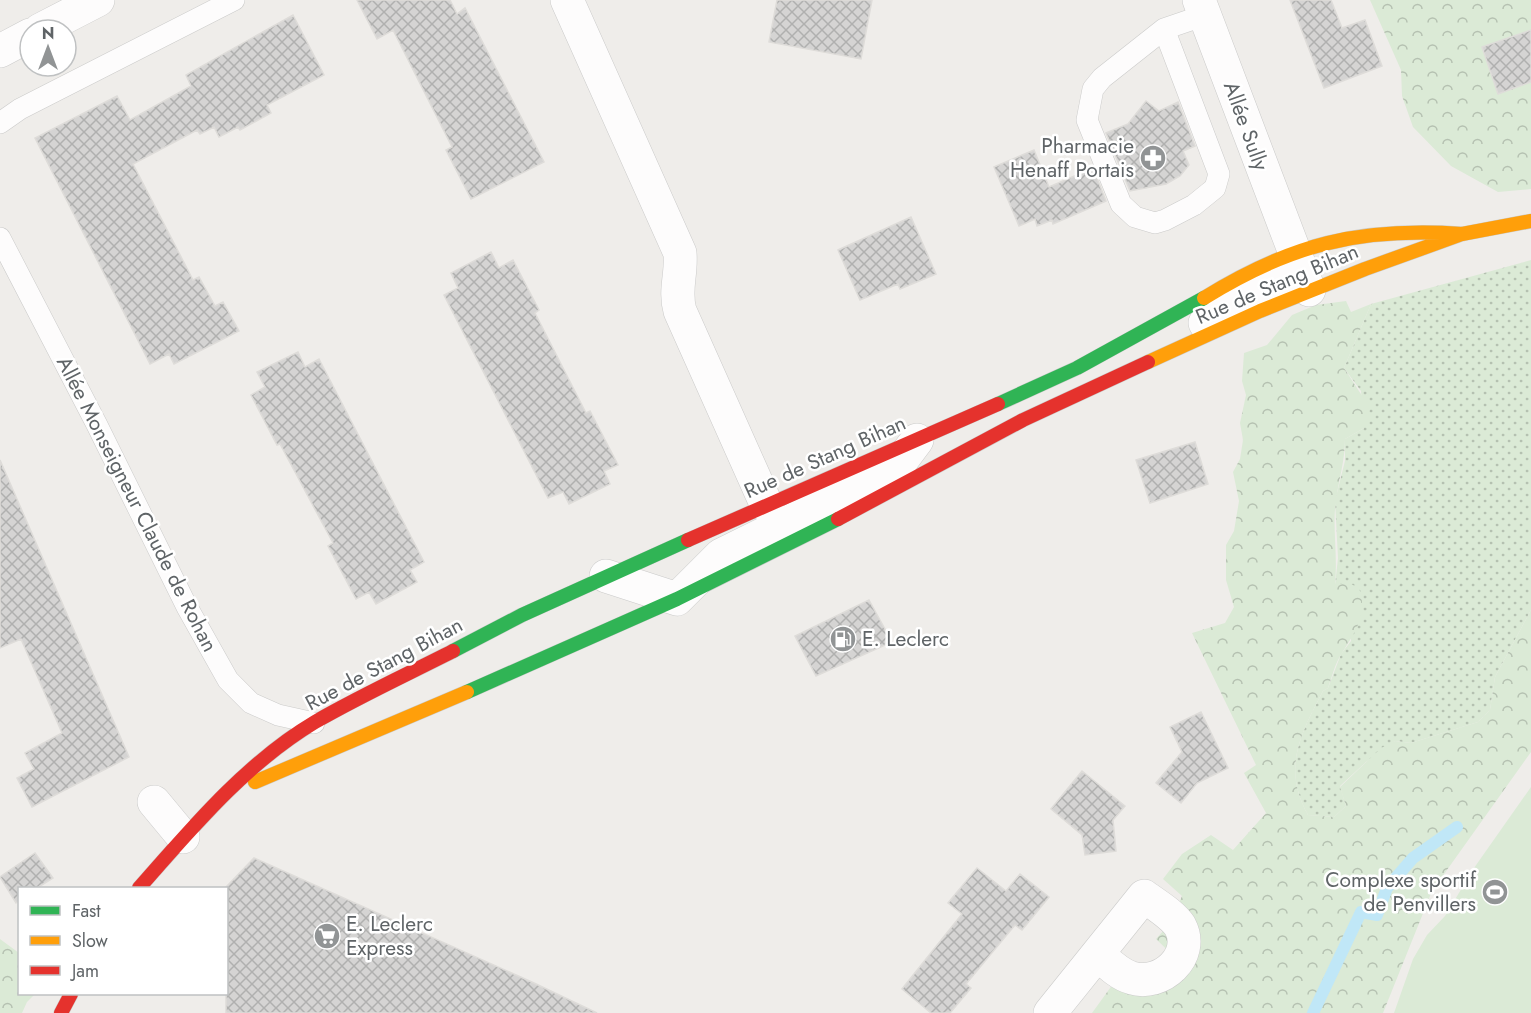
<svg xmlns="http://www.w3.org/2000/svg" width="1531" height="1013" font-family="Jost,sans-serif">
<defs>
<pattern id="grass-dots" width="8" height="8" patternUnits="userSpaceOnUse" patternTransform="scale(1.5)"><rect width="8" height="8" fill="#dbead6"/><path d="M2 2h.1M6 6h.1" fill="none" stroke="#b5c1b1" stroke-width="1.8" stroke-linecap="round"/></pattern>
<pattern id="forest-crowns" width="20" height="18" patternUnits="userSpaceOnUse" patternTransform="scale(1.5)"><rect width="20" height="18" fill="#dbead6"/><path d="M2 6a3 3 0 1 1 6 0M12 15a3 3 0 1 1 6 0" fill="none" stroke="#b5c1b1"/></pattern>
<pattern id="building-cross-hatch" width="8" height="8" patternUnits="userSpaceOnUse" patternTransform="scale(1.5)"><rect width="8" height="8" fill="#d5d4d3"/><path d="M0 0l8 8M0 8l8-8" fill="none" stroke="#b0b0af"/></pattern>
</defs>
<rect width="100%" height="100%" fill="#efedea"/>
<path fill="url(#grass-dots)" d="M1531,260V610L1495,677L1490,710L1478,722L1411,743L1395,741L1366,762L1340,786L1346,806L1334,817L1308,815C1282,768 1300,735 1323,691L1328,688L1341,654L1351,641V584L1335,585L1338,558L1335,501L1345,461V439L1364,428L1361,391L1344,368L1371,304Z"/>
<path fill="url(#forest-crowns)" d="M1370,0H1531V189L1498,192L1451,166L1413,127L1402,96L1401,70Z
M1346,301L1351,312L1371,304L1344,368L1370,408L1364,428L1345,439C1345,460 1339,479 1336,500C1332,526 1338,555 1335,584H1351L1359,588C1368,615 1356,630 1342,653C1335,663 1332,677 1328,688L1323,691C1300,735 1282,768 1308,815L1334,817L1346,806L1340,787L1381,748L1395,741L1411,743L1478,722L1490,710L1495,677L1531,610V752L1432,891L1383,1013H1092L1113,984L1188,970L1156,939L1171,922L1182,896L1163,879L1182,854L1211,835L1233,850L1266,813L1244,773L1256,765L1192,633L1225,623L1234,607L1226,580V545L1234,531L1239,501L1233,472L1240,459L1243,440L1240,423L1246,395L1242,381L1244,353L1267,345L1292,315L1316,305Z
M0,939L19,953L20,994H35L27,1002L22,1013H0Z"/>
<path fill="#dbead6" d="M1531,787V1013H1394L1413,959L1427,935L1445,916L1474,868Z"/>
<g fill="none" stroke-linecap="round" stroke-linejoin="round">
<path stroke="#c0e7f7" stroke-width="12" d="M1313,1013L1361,912L1377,915L1387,888L1413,858L1457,827"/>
</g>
<path fill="url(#building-cross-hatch)" stroke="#dedcd9" stroke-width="1.5" d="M357,0H450L457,14L465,8L544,162L471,199L446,150L452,147L393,30L377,39Z
M777,0H872L861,59L769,42Z
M1290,0H1331L1342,28L1365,20L1382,66L1324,88Z
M293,15L324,75L267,105L271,113L240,130L238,127L219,137L214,127L200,134L197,130L133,164L193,280L199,277L215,306L223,302L239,331L174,364L169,354L150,364L35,138L117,96L130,120L191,86L186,75Z
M1531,30V82L1498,94L1482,47Z
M1146,101L1159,111L1178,102L1195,146L1183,151L1189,165L1180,176L1166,184L1130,191L1106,133L1128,124Z
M1034,150L1049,187L1093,168L1106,201L1053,224L1052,220L1037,226L1035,219L1019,226L994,167Z
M911,217L936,274L900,289L898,284L860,300L838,250Z
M491,252L499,268L513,260L539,310L535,313L586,413L590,411L618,465L604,471L610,484L569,504L563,492L548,498L444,295L458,288L451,273Z
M298,352L305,367L319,359L424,562L410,570L417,582L376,604L369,592L356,599L328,546L333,543L280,444L277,445L251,395L265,387L257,372Z
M1195,442L1208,484L1150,503L1136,460Z
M0,460L129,757L32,807L17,778L34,769L25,753L62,733L21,639L0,648Z
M869,600L892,642L816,676L795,636Z
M1201,712L1228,768L1197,783L1181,803L1156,783L1182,752L1170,727Z
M1082,771L1125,806L1113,820L1116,851L1085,855L1082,835L1051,809Z
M35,853L53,878L37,888H20V900L16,903L0,877Z
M254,858L534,983L597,1013H226V887Z
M977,868L1006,891L1020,874L1049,897L1022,930L1015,925L966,984L971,988L950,1013H931L902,989L962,914L948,903Z"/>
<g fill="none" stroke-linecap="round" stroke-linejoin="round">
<defs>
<path id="lane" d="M1164,29L1219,174L1215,188L1194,205L1165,220L1155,223L1135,217L1121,204L1087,120L1093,89L1102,78L1164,29L1205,15
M0,123L20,109L234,0
M0,238L97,425L187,607L228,680L251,703L278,715L314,723"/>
<path id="street" d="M567,0L680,253C682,274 674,290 680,311L767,506
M1199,0L1309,290
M40,30L98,0
M0,51L30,35
M1205,323L1256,294L1302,273
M606,576L677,599L721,555L888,473L899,464L917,440
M154,802L183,837
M1050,1013L1144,896C1156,905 1172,914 1180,926C1196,956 1161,987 1132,978C1118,974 1108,963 1098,954"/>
<path id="fast" d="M998,404L1077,368L1204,298
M453,651L522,615L688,540
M467,692L677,599L838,519"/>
<path id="slow" d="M1204,298C1291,244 1360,227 1462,234
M1148,362L1260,311L1365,269L1462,234L1531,221
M255,782L467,692"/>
<path id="jam" d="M838,519L1023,420L1148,362
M688,540L998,404
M139,888C191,829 246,763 315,722C360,696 408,674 453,651
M61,1013L71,994"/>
</defs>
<use href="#lane" stroke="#cbcbca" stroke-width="22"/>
<use href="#street" stroke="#cbcbca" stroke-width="34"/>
<use href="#fast" stroke="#c9cac9" stroke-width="15"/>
<use href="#slow" stroke="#c9cac9" stroke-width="15"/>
<use href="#jam" stroke="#c9cac9" stroke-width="15"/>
<use href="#lane" stroke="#fdfcfc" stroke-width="21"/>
<use href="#street" stroke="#fdfcfc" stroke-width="33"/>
<use href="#fast" stroke="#30b455" stroke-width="14"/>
<use href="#slow" stroke="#ff9f0a" stroke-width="14"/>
<use href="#jam" stroke="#e5322d" stroke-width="14"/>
</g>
<defs>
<symbol id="pharmacy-disc" viewBox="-11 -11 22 22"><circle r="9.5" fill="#919495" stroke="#fff"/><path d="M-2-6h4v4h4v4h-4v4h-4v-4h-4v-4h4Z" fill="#fff"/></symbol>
<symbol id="fuel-disc" viewBox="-11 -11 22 22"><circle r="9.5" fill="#919495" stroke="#fff"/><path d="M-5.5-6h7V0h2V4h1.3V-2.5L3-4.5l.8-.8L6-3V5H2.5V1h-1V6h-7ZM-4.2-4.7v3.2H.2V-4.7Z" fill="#fff"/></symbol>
<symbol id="stadium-disc" viewBox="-11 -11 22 22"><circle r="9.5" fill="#919495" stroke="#fff"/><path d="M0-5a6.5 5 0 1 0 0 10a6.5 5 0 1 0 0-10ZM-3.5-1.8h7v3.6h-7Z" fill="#fff"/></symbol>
<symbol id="supermarket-disc" viewBox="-11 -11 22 22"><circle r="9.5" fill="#919495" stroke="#fff"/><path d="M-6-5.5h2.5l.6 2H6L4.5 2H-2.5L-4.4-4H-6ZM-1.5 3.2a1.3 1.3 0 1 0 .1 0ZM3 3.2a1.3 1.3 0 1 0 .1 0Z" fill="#fff"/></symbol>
</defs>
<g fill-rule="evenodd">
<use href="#pharmacy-disc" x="1138" y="143" width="30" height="30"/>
<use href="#fuel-disc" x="828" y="624" width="30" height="30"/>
<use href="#stadium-disc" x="1480" y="877" width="30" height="30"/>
<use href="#supermarket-disc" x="312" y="921" width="30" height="30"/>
</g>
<g text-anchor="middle" stroke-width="5" stroke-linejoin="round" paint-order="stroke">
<g font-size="21" fill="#5f6467" stroke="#fff">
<text transform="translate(1246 126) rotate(70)" y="7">Allée Sully</text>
<text transform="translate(1277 284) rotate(-23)" y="7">Rue de Stang Bihan</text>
<text transform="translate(825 457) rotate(-24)" y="7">Rue de Stang Bihan</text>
<text transform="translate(137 504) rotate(63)" y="7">Allée Monseigneur Claude de Rohan</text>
<text transform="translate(384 664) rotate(-28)" y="7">Rue de Stang Bihan</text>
</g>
<g font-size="21" fill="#5f6467" stroke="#fff" text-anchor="end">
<text x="1134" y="153">Pharmacie<tspan x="1134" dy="24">Henaff Portais</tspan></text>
<text x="862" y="646" text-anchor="start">E. Leclerc</text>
<text x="1476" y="887">Complexe sportif<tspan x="1476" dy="24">de Penvillers</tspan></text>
<text x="346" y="931" text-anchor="start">E. Leclerc<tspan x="346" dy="24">Express</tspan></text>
</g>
</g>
<rect x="18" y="887" width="210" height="108" fill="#ffffff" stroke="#bfc1c2" stroke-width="1.5"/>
<rect x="30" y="906" width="30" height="9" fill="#30b455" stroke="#bfc1c2" stroke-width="1.5"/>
<text x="72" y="917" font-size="18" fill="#5f6467">Fast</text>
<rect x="30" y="936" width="30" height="9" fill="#ff9f0a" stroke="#bfc1c2" stroke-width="1.5"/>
<text x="72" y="947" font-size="18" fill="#5f6467">Slow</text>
<rect x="30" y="966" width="30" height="9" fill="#e5322d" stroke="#bfc1c2" stroke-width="1.5"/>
<text x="72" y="977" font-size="18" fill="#5f6467">Jam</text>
<g transform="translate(48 48)"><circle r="28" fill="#ffffff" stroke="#bfc1c2" stroke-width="1.5"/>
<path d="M0-4.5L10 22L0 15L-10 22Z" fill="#919495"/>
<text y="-9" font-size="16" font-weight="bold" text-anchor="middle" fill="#5f6467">N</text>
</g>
</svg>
